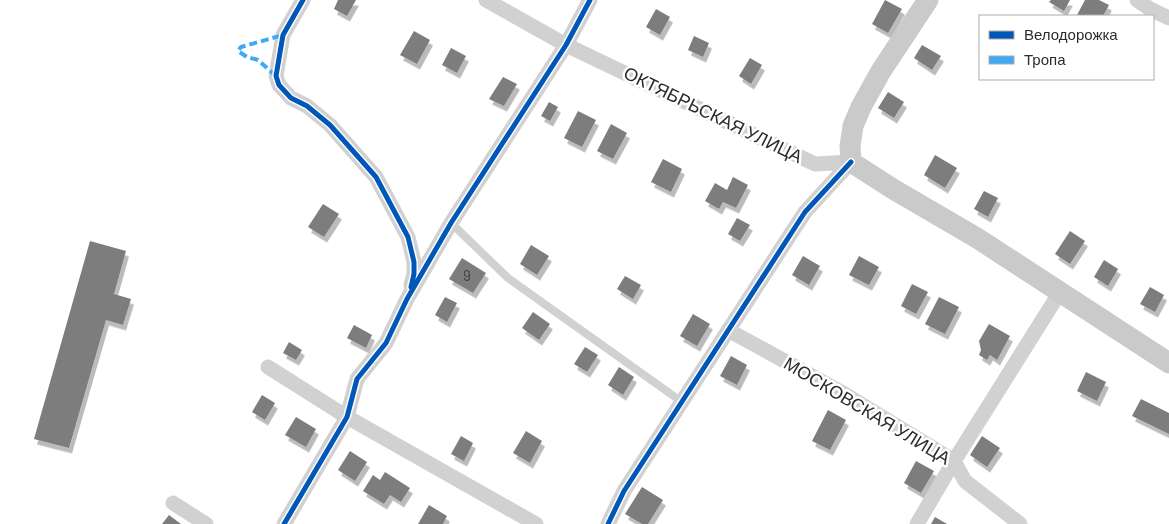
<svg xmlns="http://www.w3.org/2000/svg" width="1169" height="524" font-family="Barlow,sans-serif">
<defs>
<filter id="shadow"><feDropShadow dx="3" dy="5.5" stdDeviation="0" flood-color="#0004"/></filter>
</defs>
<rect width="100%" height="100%" fill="#fff"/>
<path fill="#7d7d7d" filter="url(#shadow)" d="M338,0H356L347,16L334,9Z
M885,0L902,9L888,33L872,24Z
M1051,0H1070L1064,11L1049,2Z
M1085,0H1099L1109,5L1103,16H1080L1077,15Z
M656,9L670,17L660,35L646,27Z
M414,31L430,40L417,64L400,55Z
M694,36L709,43L703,57L688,50Z
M922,45L941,56L932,70L914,58Z
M451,48L466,56L457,73L442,65Z
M750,58L762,65L751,84L739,76Z
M503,77L517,84L504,106L489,99Z
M888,92L904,102L894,118L878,108Z
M549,102L558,107L550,121L541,116Z
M578,111L596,120L582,147L564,138Z
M611,124L627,133L613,159L597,151Z
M935,155L957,168L945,188L924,175Z
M663,159L682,169L671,192L651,182Z
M733,177L748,185L736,208L723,202L719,209L705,201L715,183L727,190Z
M984,191L998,198L988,217L974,209Z
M323,204L339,214L324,237L308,227Z
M737,218L750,225L740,241L728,234Z
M1070,231L1085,241L1070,264L1055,254Z
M90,241L126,251L114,294L131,299L123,325L106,320L69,448L34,439Z
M531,245L549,256L537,275L520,264Z
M803,256L820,266L809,285L792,275Z
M859,256L879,267L869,285L849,275Z
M462,258L486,273L473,293L449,279Z
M1104,260L1118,269L1108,286L1094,277Z
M625,276L641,285L633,299L617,289Z
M912,284L928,292L916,314L901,306Z
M1150,287L1164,295L1155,312L1140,304Z
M445,297L457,303L447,322L435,315Z
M939,297L959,307L945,334L925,324Z
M533,312L550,324L539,340L522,328Z
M693,314L710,324L697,346L680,336Z
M989,324L1010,336L997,360L990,355L987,360L979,355L981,350L979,341Z
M354,325L372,335L366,348L347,338Z
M289,342L302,350L296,360L283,353Z
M585,347L598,355L587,372L574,364Z
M731,356L747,365L737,385L720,376Z
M619,367L634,377L623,395L608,385Z
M1086,372L1106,382L1097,401L1077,391Z
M262,395L275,403L265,420L252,412Z
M1141,399L1169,413V434L1132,416Z
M828,410L846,420L830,450L812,441Z
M296,417L316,429L306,447L285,435Z
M526,431L542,441L530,463L513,453Z
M461,436L473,443L464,461L451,454Z
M982,436L1000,448L987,467L970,455Z
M350,451L367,462L355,481L338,470Z
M916,461L934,471L921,493L904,483Z
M385,472L410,488L401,502L390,495L384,504L363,491L373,475L380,480Z
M642,487L663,500L648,524H642L625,514Z
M429,505L447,516L443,524H418Z
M169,515L181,524H162Z
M935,517L947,524H931Z"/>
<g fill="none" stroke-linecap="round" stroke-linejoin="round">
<path stroke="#d1d1d1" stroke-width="8" d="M451,223L508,278L682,402"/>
<path stroke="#d1d1d1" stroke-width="15" d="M303,0L283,35L276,76L279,85L291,98L307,106L330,125L376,177L408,237L414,262V274L411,285
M486,0L566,45L815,164L851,162
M1137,0L1150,9L1169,18
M728,330L841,392L954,461L965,481L1020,524
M268,367L347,417L536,524
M173,503L206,524
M284,524L347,417L357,379L386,343L407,299L451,223L566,45L590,0
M608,524L624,491L805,212L851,162
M917,524L954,461L1060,292"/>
<path stroke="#cacaca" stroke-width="21" d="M928,0L881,71L861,107L853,126L850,146L851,162L893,189L977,238L1169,363"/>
<path stroke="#3fa9f5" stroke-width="4" stroke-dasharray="8 4" stroke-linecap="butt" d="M276,76L258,60L247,57L238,51L241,47L283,35"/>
<defs>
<path id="cycleway" d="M303,0L283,35L276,76L279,85L291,98L307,106L330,125L376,177L408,237L414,262V274L411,287
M284,524L347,417L357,379L386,343L407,299L451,223L566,45L590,0
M608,524L624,491L805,212L851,162"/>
</defs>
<use href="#cycleway" stroke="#fff" stroke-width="8"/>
<use href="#cycleway" stroke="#0057b8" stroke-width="5"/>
</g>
<g text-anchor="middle" stroke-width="5" stroke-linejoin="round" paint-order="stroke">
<g font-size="15" fill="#404040">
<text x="467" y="281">9</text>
</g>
<g font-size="18" fill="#2c2c2c" stroke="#fff">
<text transform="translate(713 115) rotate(26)" y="6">ОКТЯБРЬСКАЯ УЛИЦА</text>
<text transform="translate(867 411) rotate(31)" y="6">МОСКОВСКАЯ УЛИЦА</text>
</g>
</g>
<rect x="979" y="15" width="175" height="65" fill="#ffffff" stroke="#ababab"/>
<rect x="989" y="31" width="25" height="8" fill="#0057b8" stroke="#ababab"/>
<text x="1024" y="40" font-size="15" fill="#2c2c2c">Велодорожка</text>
<rect x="989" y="56" width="25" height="8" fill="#3fa9f5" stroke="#ababab"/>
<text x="1024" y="65" font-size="15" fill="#2c2c2c">Тропа</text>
</svg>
